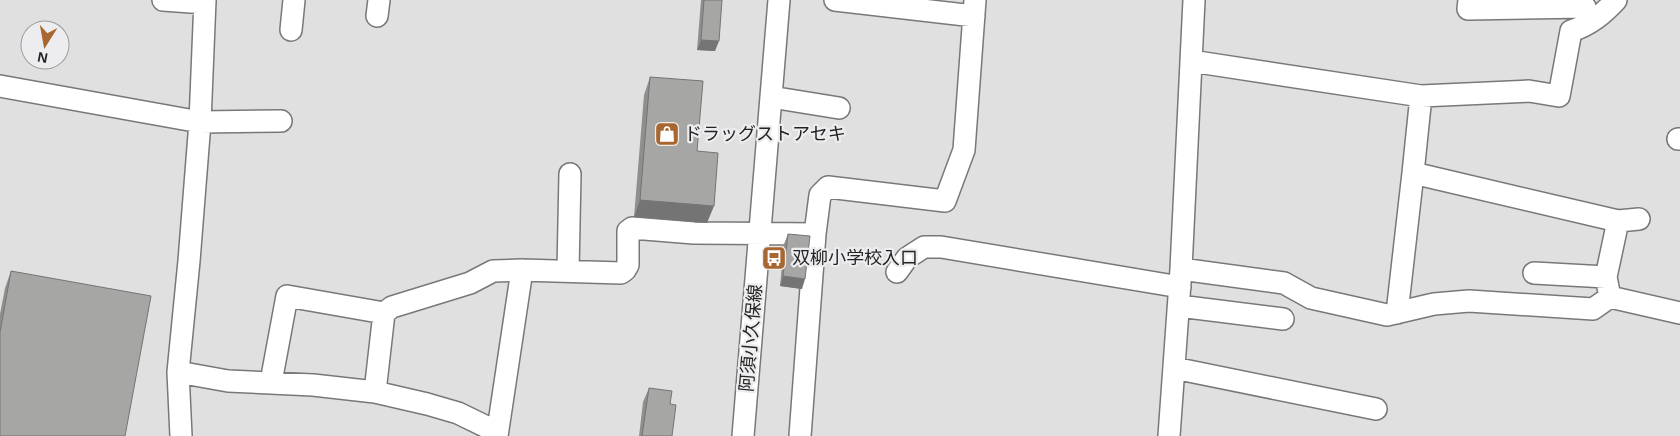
<svg xmlns="http://www.w3.org/2000/svg" width="1680" height="436" font-family="Arial,'Noto Sans JP',sans-serif">
<rect width="100%" height="100%" fill="#e0e0e1"/>
<g fill="none" stroke-linecap="round" stroke-linejoin="round">
<defs>
<path id="minor" d="M163,0L205,3
M835,0L974,16
M1469,0L1468,9L1585,7
M377,16L379,0
M291,30L294,0
M1191,61L1421,96L1529,91L1559,96L1571,31C1590,25 1603,14 1616,0
M0,86L200,122L281,121
M1421,96L1413,173L1618,221L1606,277L1610,297L1680,313
M771,97L839,108
M1678,139H1680
M1618,221L1639,219
M1181,269L1284,283L1311,298L1387,315L1434,304L1469,301L1593,309L1610,297
M568,271L570,174
M897,272L907,258L924,247H941L1180,287
M1534,273L1606,277
M1179,306L1283,319
M1397,313L1413,173
M1174,368L1376,409
M178,372L228,381L313,385L375,392L427,404L458,413L497,432
M271,382L287,296L384,313L392,307L470,283L493,271L522,270L621,273L625,270L628,265V231L632,228L694,233L815,234
M375,392L384,313
M181,436L178,372L189,261L200,122L205,0
M497,436L522,270
M743,436L779,0
M800,436L815,234L820,195L828,187L945,201L964,150L975,0
M1169,436L1181,269L1194,0"/>
</defs>
<use href="#minor" stroke="#787879" stroke-width="24"/>
<use href="#minor" stroke="#fff" stroke-width="21"/>
</g>
<path fill="#8f8f8e" d="M701,0H722L715,51L697,50Z
M650,77L697,151L707,223L634,217L644,95Z
M788,234L802,289L780,286L784,244Z
M11,271L0,436V314L5,288Z
M649,388L670,404L672,436H639L643,402Z"/>
<path fill="#747474" d="M701,40L719,41L715,51L697,50Z
M640,200L714,206L707,223L634,217Z
M783,276L805,279L802,289L780,286Z"/>
<path fill="#a6a6a5" stroke="#747474" d="M704,0H722L719,41L701,40Z
M650,77L703,81L697,151L718,153L714,206L640,200Z
M788,234L810,236L805,279L783,276Z
M11,271L151,296L125,436H0V332Z
M649,388L672,391L670,404L676,405L672,436H642Z"/>
<defs>
<symbol id="shop-square" viewBox="-11 -11 22 22"><rect x="-9" y="-9" width="18" height="18" rx="4" fill="#a86731" stroke="#ededef"/><path d="M-5-2.5h2.3a2.7 3.5 0 0 1 5.4 0H5L5.5 6h-11ZM-1.5-2.5h3a1.5 2.3 0 0 0-3 0Z" fill="#fff"/></symbol>
<symbol id="bus-square" viewBox="-11 -11 22 22"><rect x="-9" y="-9" width="18" height="18" rx="4" fill="#a86731" stroke="#ededef"/><path d="M-5-6H5V4H4V6H2V4H-2V6H-4V4H-5ZM-3.5-4V0h7V-4ZM-3.5 1.2v1.5H-2V1.2ZM2 1.2v1.5H3.5V1.2Z" fill="#fff"/></symbol>
</defs>
<g fill-rule="evenodd">
<use href="#shop-square" x="653" y="120" width="28" height="28"/>
<use href="#bus-square" x="760" y="244" width="28" height="28"/>
</g>
<g text-anchor="middle" stroke-width="4.5" stroke-linejoin="round" paint-order="stroke">
<g font-size="18" fill="#232324" stroke="#ededef" text-anchor="start">
<text x="684" y="140">ドラッグストアセキ</text>
<text x="792" y="264">双柳小学校入口</text>
</g>
<g font-size="18" fill="#232324" stroke="#ededef">
<text transform="translate(751 338) rotate(-85)" y="6">阿須小久保線</text>
</g>
</g>
<g transform="translate(45 45) rotate(191)"><circle r="24" fill="#ededef" stroke="#9c9c9e"/>
<path d="M0-4L9 19L0 12L-9 19Z" fill="#a86731"/>
<text y="-8" font-size="14" font-weight="bold" text-anchor="middle" fill="#232324">N</text>
</g>
</svg>
